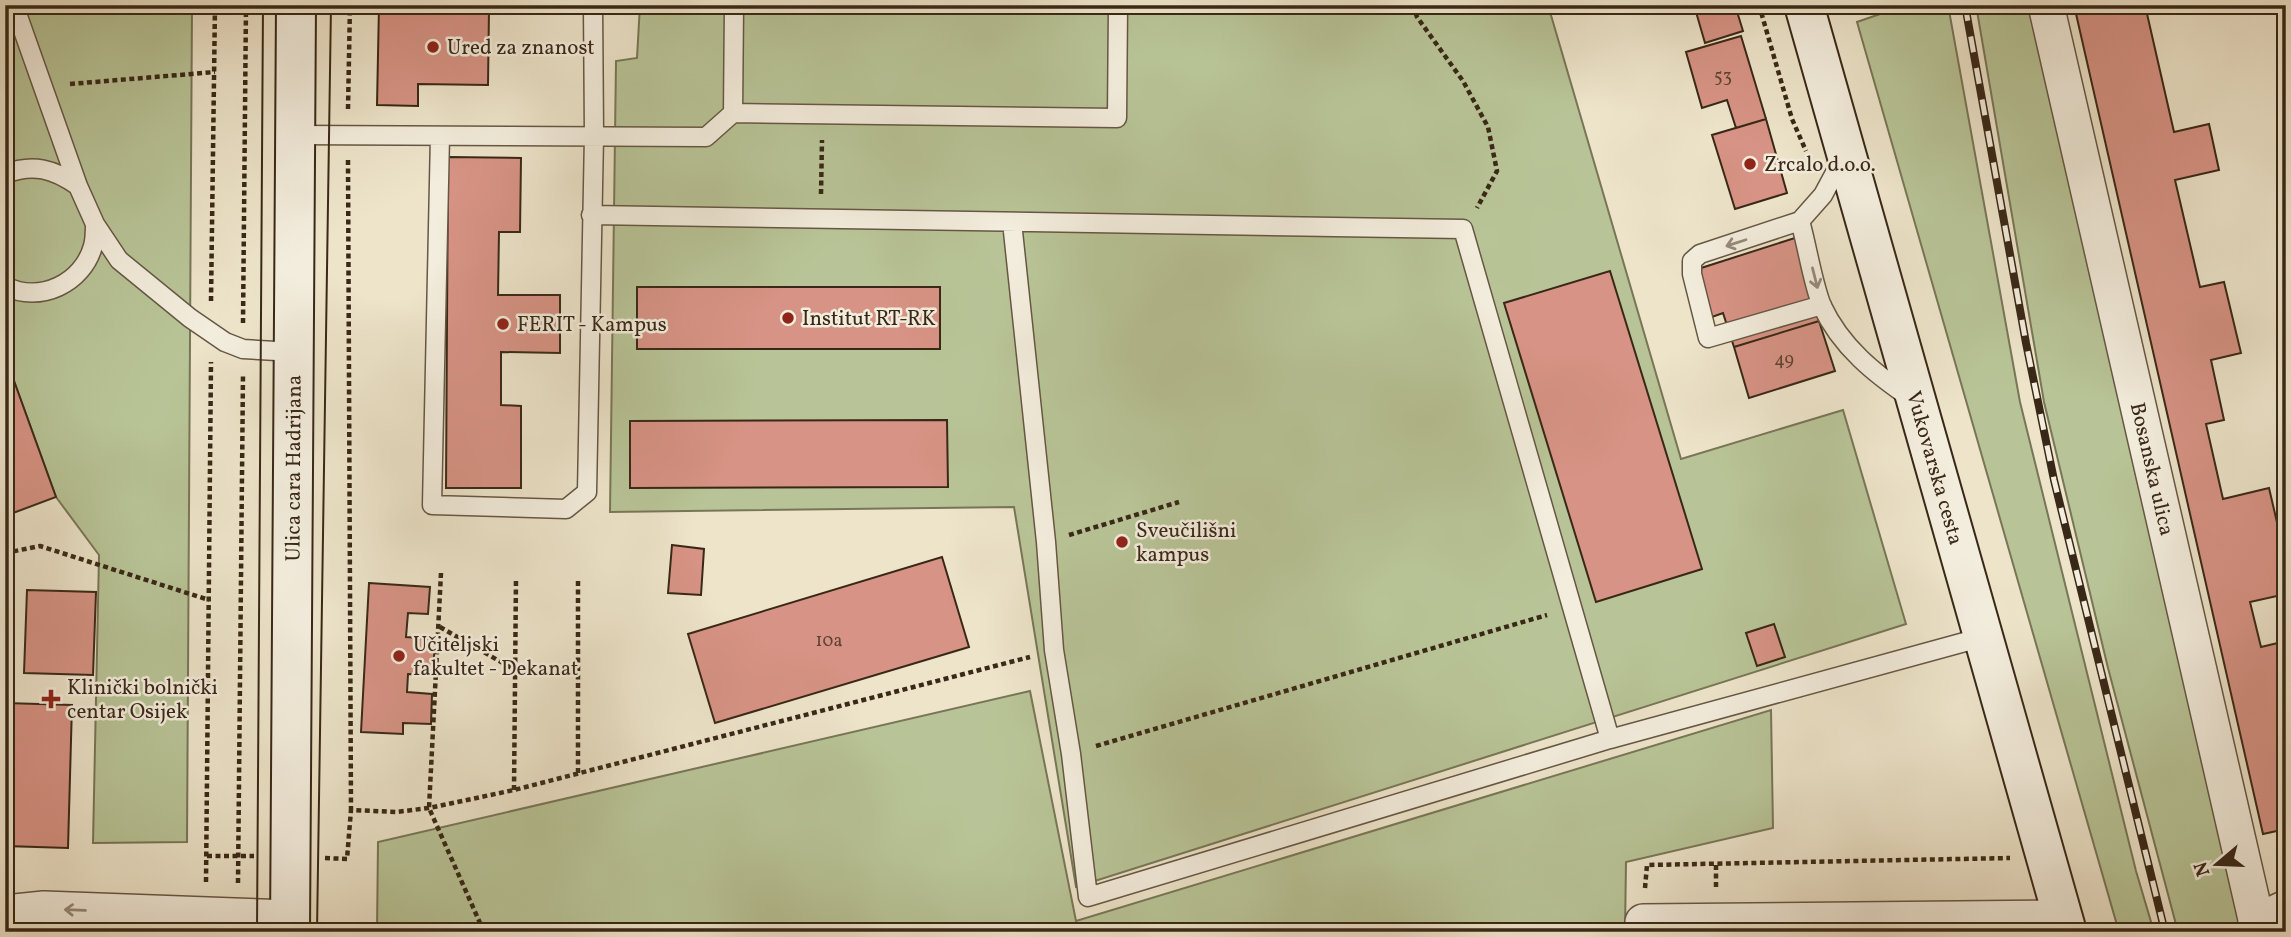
<svg xmlns="http://www.w3.org/2000/svg" width="2291" height="937" font-family="Vollkorn,serif">
<rect width="100%" height="100%" fill="#ede4ca"/>
<filter id="stains"><feTurbulence type="fractalNoise" baseFrequency=".00286" numOctaves="4"/><feColorMatrix values="0 0 0 0 .2 0 0 0 0 .09 0 0 0 0 .02 0 0 0 .5 -.17"/></filter>
<radialGradient id="worn" r=".72"><stop offset=".6" stop-color="#630" stop-opacity="0"/><stop offset="1" stop-color="#630" stop-opacity=".3"/></radialGradient>
<path fill="#b8c497" stroke="#787657" stroke-width="2" d="M5,5H192L187,842L93,843L99,555L56,497L5,356Z
M640,5H1548L1681,459L1843,410L1906,624L1076,887L1014,507L610,512L616,61L637,58Z
M1906,5H1948L2020,402L2136,871L2154,932H2119L1857,22Z
M1976,5H2030L2246,932H2178L2108,668L2044,402Z
M1030,691L1076,921L1771,710L1773,828L1626,862L1625,932H377L378,842Z"/>
<path fill="#d79385" stroke="#392817" stroke-width="2" d="M379,5H426V8L489,10L488,85L418,84V106L377,105Z
M1694,5H1735L1743,31L1705,43Z
M2074,5H2145L2174,132L2209,124L2219,170L2175,180L2200,287L2224,282L2241,353L2211,360L2224,420L2206,424L2223,499L2269,488L2286,561V594L2250,602L2261,647L2286,641V690L2279,691L2286,719V829L2263,834Z
M1741,36L1766,119L1736,128L1727,100L1702,108L1686,52Z
M1766,119L1787,193L1735,209L1712,135Z
M448,157L521,158L520,232H499L498,295H560V353L501,352V405L521,406V488H446Z
M1801,236L1809,289L1819,321L1734,347L1723,313L1712,317L1698,269Z
M1610,271L1702,569L1596,602L1504,303Z
M637,287H940V349H637Z
M1819,321L1835,371L1749,398L1734,347Z
M5,356L56,497L5,516Z
M947,420L948,487L630,488V421Z
M672,545L704,549L701,595L668,593Z
M942,557L969,647L715,723L688,634Z
M369,583L430,587L428,614L408,613L406,637L435,639L433,675L408,674L407,692L432,694L431,724L403,723V734L361,732Z
M27,590L96,592L93,675L24,673Z
M1774,624L1785,657L1757,666L1746,633Z
M5,703L72,705L68,848L5,846Z"/>
<g fill="none" stroke-linecap="round" stroke-linejoin="round">
<defs>
<path id="lane" d="M14,5L78,186L95,224L119,260L190,318L225,342L243,349L294,352
M733,113L734,5
M295,135L706,137L733,113L1117,118L1118,5
M440,136L432,505L566,509L587,492L594,136L593,5
M1844,156L1823,195L1800,221C1807,245 1813,285 1822,306C1841,347 1875,374 1912,399
M5,174C33,163 54,169 78,186
M591,215C881,221 1172,224 1463,229L1610,739L1088,897L1071,754L1054,650L1046,542L1012,222
M1800,221L1700,254L1692,261V274L1708,338L1822,305
M5,286C40,304 83,283 93,246C95,239 95,231 95,224
M1610,739L1983,637"/>
<g id="street">
<path id="s1" d="M2046,5L2259,932"/>
<path d="M5,913L44,909L290,918"/>
<path d="M1643,922L2063,918"/>
<path d="M2256,922L2286,908"/>
</g>
<g id="secondary">
<path id="s2" d="M1804,5L2067,932"/>
<path id="s3" d="M290,932L296,5"/>
</g>
</defs>
<use href="#lane" stroke="#665744" stroke-width="21"/>
<use href="#street" stroke="#665744" stroke-width="38"/>
<use href="#secondary" stroke="#392817" stroke-width="42"/>
<path stroke="#392817" stroke-width="4.5" stroke-dasharray="5 3.5" stroke-linecap="butt" d="M1413,5L1417,17L1463,81L1488,127L1497,171L1477,208
M1759,5L1792,119L1806,151
M70,84L215,72
M348,109L350,5
M348,160L351,810
M821,194L822,140
M211,301L215,5
M243,323L246,5
M1069,535L1179,502
M5,553L40,546L209,600
M441,573L429,808L484,932
M440,627L515,670
M1096,746L1547,615
M578,773V581
M514,790L516,578
M207,856H254
M325,858L347,859L351,810L396,812L429,808L514,790L1030,657
M1716,865V889
M206,882L211,362
M238,883L243,374
M1645,888L1647,865L2010,858"/>
<use href="#lane" stroke="#f3eddd" stroke-width="18"/>
<use href="#street" stroke="#f3eddd" stroke-width="35"/>
<use href="#secondary" stroke="#f3eddd" stroke-width="38"/>
<path stroke="#392817" stroke-width="2" d="M257,932L263,5
M317,932L331,5"/>
<defs>
<path id="rail" d="M1965,5L2026,343L2054,480L2165,932"/>
</defs>
<use href="#rail" stroke="#392817" stroke-width="8"/>
<use href="#rail" stroke="#f3eddd" stroke-width="5" stroke-dasharray="16" stroke-linecap="butt"/>
</g>
<defs><path id="oneway-shaft" d="M-6 0H5M1.5-3L5.5 0L1.5 3" fill="none" stroke-width="1.6" stroke-linecap="round" stroke-linejoin="round" transform="scale(1.75)"/></defs>
<g stroke="#968a7a">
<use href="#oneway-shaft" transform="translate(1736 243) rotate(162)"/>
<use href="#oneway-shaft" transform="translate(1815 278) rotate(76)"/>
<use href="#oneway-shaft" transform="translate(75 910) rotate(-178)"/>
</g>
<g fill="#8f2418" stroke="#f3eddd" stroke-width="2.5">
<circle cx="433" cy="47" r="7"/>
<circle cx="1750" cy="164" r="7"/>
<circle cx="788" cy="318" r="7"/>
<circle cx="503" cy="324" r="7"/>
<circle cx="1122" cy="542" r="7"/>
<circle cx="399" cy="656" r="7"/>
<path d="M47.5 688.5h7v7h7v7h-7v7h-7v-7h-7v-7h7z"/>
</g>
<g text-anchor="middle" stroke-width="5" stroke-linejoin="round" paint-order="stroke">
<g font-size="18" fill="#604332">
<text x="1723" y="82">53</text>
<text x="1784" y="365">49</text>
<text x="829" y="646">10a</text>
</g>
<g font-size="21" fill="#392817" stroke="#f3eddd" text-anchor="start">
<text x="447" y="54">Ured za znanost</text>
<text x="1764" y="171">Zrcalo d.o.o.</text>
<text x="802" y="325">Institut RT-RK</text>
<text x="517" y="331">FERIT - Kampus</text>
<text x="1136" y="537">Sveučilišni<tspan x="1136" dy="24">kampus</tspan></text>
<text x="413" y="651">Učiteljski<tspan x="413" dy="24">fakultet - Dekanat</tspan></text>
<text x="67" y="694">Klinički bolnički<tspan x="67" dy="24">centar Osijek</tspan></text>
</g>
<g font-size="21" fill="#392817" stroke="#f3eddd">
<text dy="7" stroke="none"><textPath href="#s3" startOffset="464">Ulica cara Hadrijana</textPath></text>
<text dy="7" stroke="none"><textPath href="#s2" startOffset="481">Vukovarska cesta</textPath></text>
<text dy="7" stroke="none"><textPath href="#s1" startOffset="476">Bosanska ulica</textPath></text>
</g>
</g>
<rect width="2291" height="937" fill="none" stroke="#ede4ca" stroke-width="28"/>
<rect x="7" y="7" width="2277" height="923" fill="none" stroke="#392817" stroke-width="3.5"/>
<rect x="14" y="14" width="2263" height="909" fill="none" stroke="#392817" stroke-width="2"/>
<g transform="translate(2217 864) rotate(251)" stroke="#f3eddd" stroke-width="5" paint-order="stroke">
<path d="M0-5L12 26L0 18L-12 26Z" fill="#392817"/>
<text y="-10" font-size="19" font-weight="bold" text-anchor="middle" fill="#392817">N</text>
</g>
<rect width="100%" height="100%" filter="url(#stains)"/>
<rect width="100%" height="100%" fill="url(#worn)"/>
</svg>
